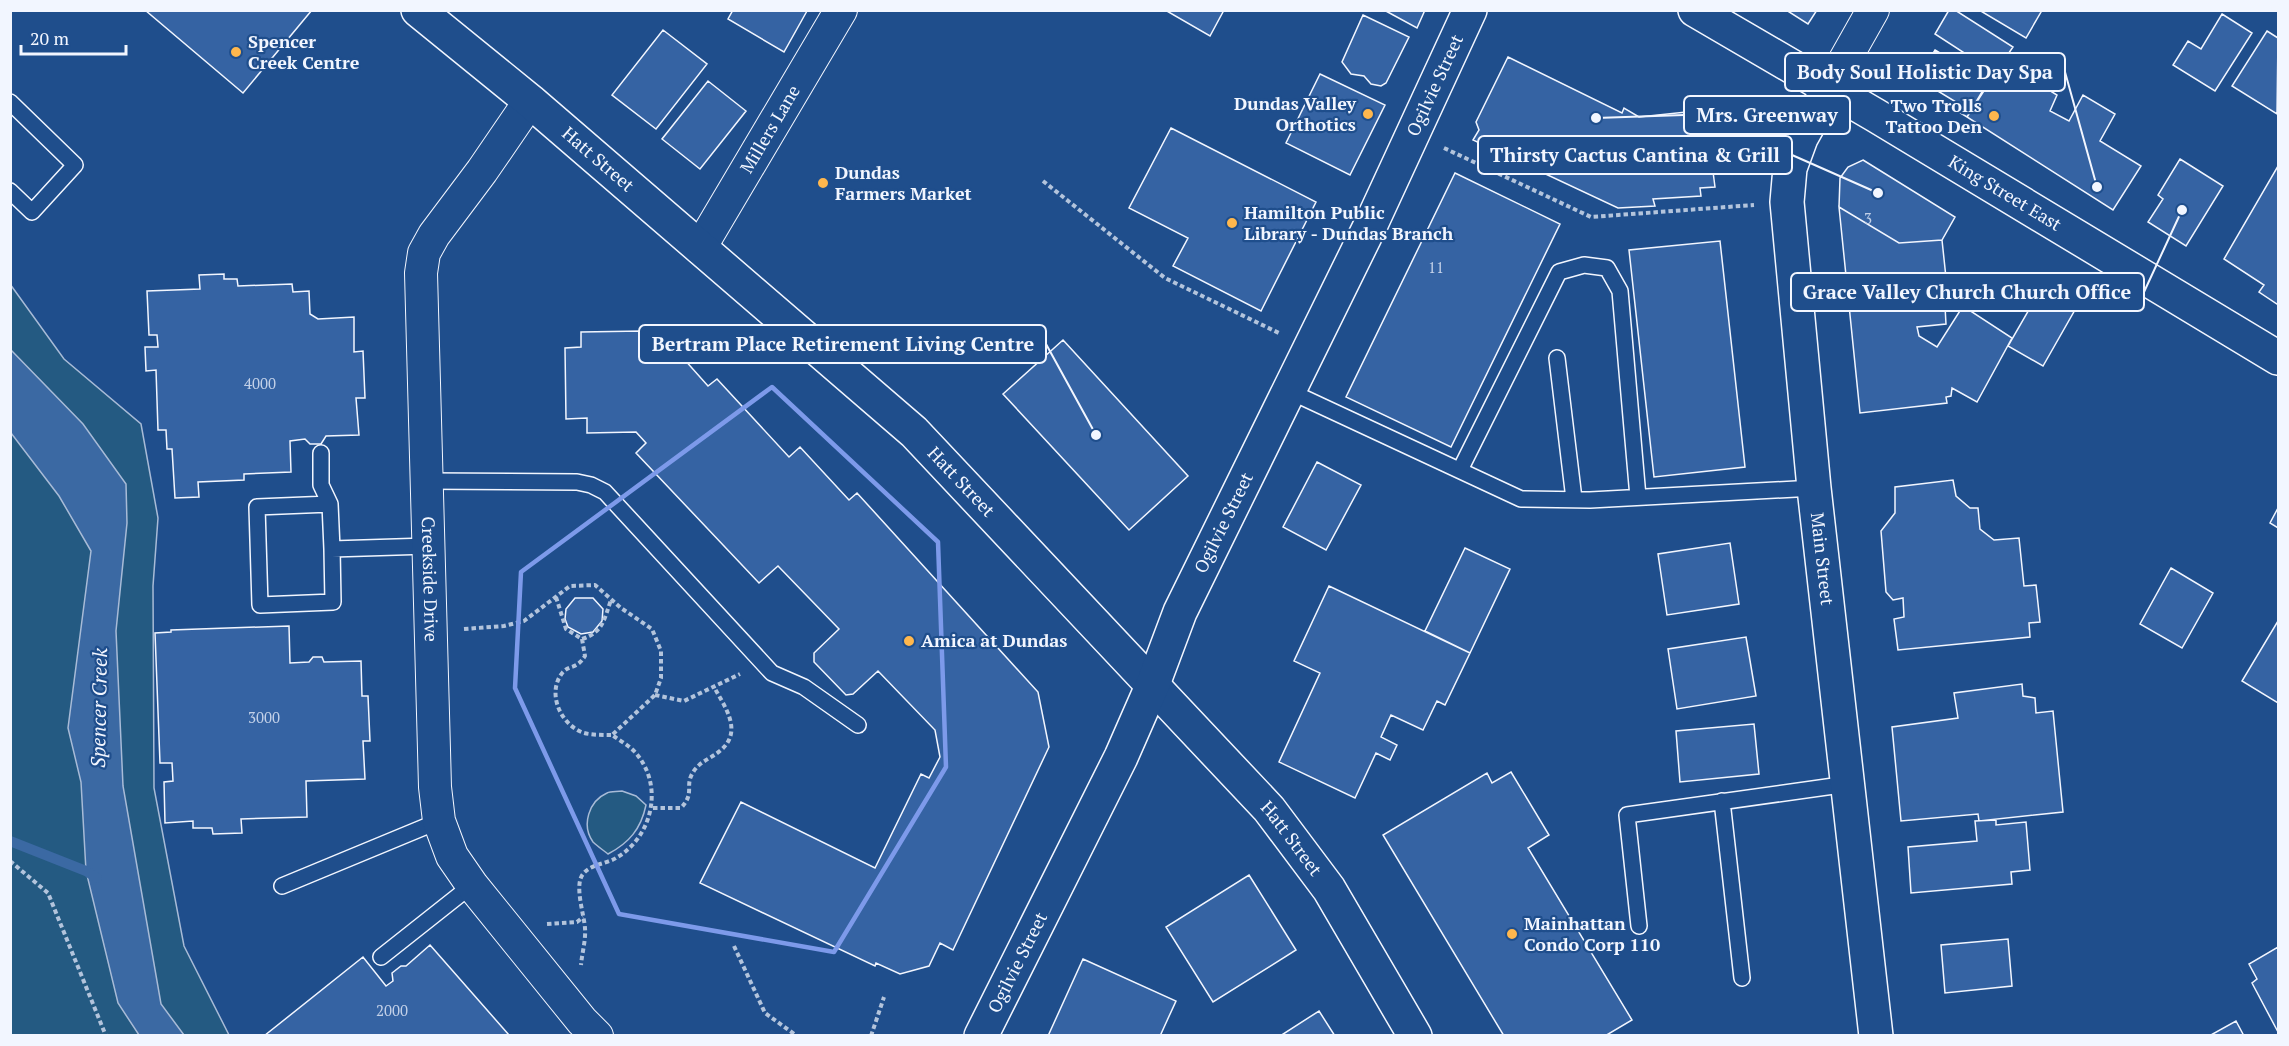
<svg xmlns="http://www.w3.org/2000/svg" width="2289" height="1046" font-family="'PT Serif',serif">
<rect width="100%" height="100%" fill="#1f4e8c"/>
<path fill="#245a82" stroke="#a8bbd7" stroke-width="1.5" d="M10,284L64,359L141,424L158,518L153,586L154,788L184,946L229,1035H11Z
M622,791L636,796L646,805C641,829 629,843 608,854C603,850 597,846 593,842C581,825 589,801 607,793C611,791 617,792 622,791Z"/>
<path fill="#3b69a3" stroke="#a8bbd7" stroke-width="1.5" d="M11,350L83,424L126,484L127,523L116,631L123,786L161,1004L184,1035H139L118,1003L86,871L81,782L68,728L91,551L59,496L11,433Z"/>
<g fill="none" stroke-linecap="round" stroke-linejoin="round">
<path stroke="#3b69a3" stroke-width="10" d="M10,841L86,871L97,878"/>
</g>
<path fill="#3563a3" stroke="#f2f6ff" stroke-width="1.5" d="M145,10H312L243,93Z
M733,10H806L807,11L784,52L728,19Z
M1165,10H1224L1210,36Z
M1384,10H1425L1417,28Z
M1786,10H1817L1808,24Z
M1949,10H1955L2013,47L1995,73L1935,34Z
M1979,10H2038L2041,12L2026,38Z
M2222,14L2252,33L2215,91L2173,65L2188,41L2201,49Z
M1363,15L1409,37L1386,83L1381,86L1371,84L1364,76L1351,74L1342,62Z
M663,30L707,64L656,129L612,95Z
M2267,31L2278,38L2277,114L2232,86Z
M1935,50L1988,82L1967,117L1952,108L1956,102L1918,79Z
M1508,57L1622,113L1624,108L1639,117L1705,110L1715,187L1700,188L1701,196L1653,199L1655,206L1618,208L1473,140L1479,130L1476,122Z
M2014,62L2025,65L2057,85L2052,92L2057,95L2050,111L2069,121L2083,95L2115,114L2100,141L2141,166L2113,210L1967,117L2000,66Z
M1320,74L1385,105L1350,175L1286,143Z
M708,81L746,111L700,169L662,139Z
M1171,128L1316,202L1261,311L1173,266L1188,238L1129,208Z
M2180,159L2223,186L2186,246L2148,222L2163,199L2158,195Z
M1863,160L1955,217L1942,240L1899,243L1839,207L1840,178L1848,167Z
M2278,166V303L2277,304L2259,292L2264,285L2224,259Z
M1455,173L1560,224L1451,447L1346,397Z
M1839,207L1899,243L1942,240L1949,306H1945L1946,324L1917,327L1919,336L1937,347L1963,306L2012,338L1977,402L1952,388L1951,396L1946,397L1947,403L1860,413Z
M1720,241L1745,467L1654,477L1629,250Z
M224,274V279H237L238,286L292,284L293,292L309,291L310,314L318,319L354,317V352L363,351L365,398H356L359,435L326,436L321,444H310L305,439L290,441L291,472L244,474V480L198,482L199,497L175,498L172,449H167L166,430H158L156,370L146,371L145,347H158L157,335H149L147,291L200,289L199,275Z
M2049,275L2084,294L2043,366L2008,346Z
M642,331L643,350L675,349L708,386L717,379L789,457L800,447L849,500L857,493L1038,692L1049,747L953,950L940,943L929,966L900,974L876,963L875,966L700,883L741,802L875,868L921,774L929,778L940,757L935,730L878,671L853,694L846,695L814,662V653L839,629L778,566L759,583L636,453L646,443L636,432L587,433V418L566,419L565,348L581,347V332Z
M1063,340L1188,476L1129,530L1003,394Z
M1317,462L1361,485L1326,550L1283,527Z
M1953,480L1956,496L1970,508H1978L1980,529L1994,540L2019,538L2024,586L2036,585L2040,622L2029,623L2030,637L1898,650L1894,619L1904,617L1903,598L1893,600L1886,592L1881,531L1895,513V487Z
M2278,508V528L2270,523Z
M1730,543L1739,604L1667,615L1658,554Z
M1465,548L1510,569L1470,653L1425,631Z
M2171,568L2213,593L2182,648L2140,624Z
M1329,586L1470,653L1445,705L1437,701L1423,730L1391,715L1381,737L1397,745L1390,760L1376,753L1355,798L1279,762L1320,673L1294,661Z
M575,598H593L603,609L602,621L593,632L581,634L568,627L565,619L566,609Z
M2278,621V703L2242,681Z
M289,626L290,663L309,662L313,657H322L324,662L361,661L362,696H368L370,741H363L365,779L306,781L307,817L241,819L242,833L213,834L212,828H193V821L165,823L164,782L173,781L172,763H160L155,633L171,632V630Z
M1746,637L1756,696L1677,709L1668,649Z
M2022,684L2023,696L2035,698L2036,713L2053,711L2063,812L1979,821L1978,814L1901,821L1892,727L1958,718L1954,693Z
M1754,724L1759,774L1680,782L1676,731Z
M1511,772L1549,835L1528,848L1632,1020L1605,1036H1504L1383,835L1487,773L1492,783Z
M1996,820V825L2026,822L2030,870L2011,872L2012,884L1911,893L1908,847L1977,841L1975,821Z
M1249,875L1296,950L1213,1002L1166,927Z
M2008,939L2012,986L1945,993L1941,945Z
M430,945L509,1035L264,1036L363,957L386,986L393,981L392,973L401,966H406Z
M2278,947V1032L2252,983L2257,979L2249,964Z
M1083,959L1176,1001L1160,1036H1048Z
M1319,1011L1335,1036H1280Z
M2236,1021L2244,1036H2209Z"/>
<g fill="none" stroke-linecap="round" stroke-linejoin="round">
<defs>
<path id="lane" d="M10,102L75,165L32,212L10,191
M1557,358L1574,499
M1289,391L1521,499L1590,500L1814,488
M321,453V485L330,504
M1460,470L1559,272L1584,265L1607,268L1620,291L1638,497
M426,481L577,482L591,485L605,492L772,673L804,687L858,725
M332,549L333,602L260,605L257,507L330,504L332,549L428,546
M1722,801L1742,978
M282,886L439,821
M1639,926L1627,815L1848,784
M381,957L472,885"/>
<g id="street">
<path d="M1829,88L1873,10"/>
<path id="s1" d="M530,101L482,171L434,235L424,253L421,273L435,787L439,821L452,856L472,885L582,1021L597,1036"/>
<path id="s2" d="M700,248L841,10"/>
</g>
<g id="secondary">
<path id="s3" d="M418,10L530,101L914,432L1269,809L1329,889L1415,1036"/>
<path id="s4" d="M1829,88L1801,138L1790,168L1787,202L1814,488L1876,1036"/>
<path id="s5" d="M981,1036L1121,757L1153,684L1180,612L1372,222L1470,10"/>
</g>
<g id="primary">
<path id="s6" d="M1695,10L1875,115L2278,358"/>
</g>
</defs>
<use href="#lane" stroke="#f2f6ff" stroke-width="18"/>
<use href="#street" stroke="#f2f6ff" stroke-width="34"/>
<use href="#secondary" stroke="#f2f6ff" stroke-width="36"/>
<use href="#primary" stroke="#f2f6ff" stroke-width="36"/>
<path stroke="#b3c4dc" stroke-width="4" stroke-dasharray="4.5 3" stroke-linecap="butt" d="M1444,148L1591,217L1754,205
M1043,181L1165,278L1281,334
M556,597L566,629L582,639C603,632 604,620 611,600
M464,629L504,626L524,621L570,586L595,585L621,608L652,629L661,651V678L655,695L612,735C619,740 628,745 634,751C665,784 653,837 616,858C606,864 591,864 583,874C574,885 584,914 585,928C586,940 582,953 581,965
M582,639L585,656C576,670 571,664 563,672C546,692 560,725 584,733C592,735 603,735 612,735
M655,695L684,701L740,674
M653,808H681C695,793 685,787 692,774C699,761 711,759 721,750C743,731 725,707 714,687
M10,861L48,893L106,1036
M547,924L577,922L583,917
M734,946L765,1013L797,1036
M871,1036L884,997"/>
<use href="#lane" stroke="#1f4e8c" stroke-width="15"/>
<use href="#street" stroke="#1f4e8c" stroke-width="32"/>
<use href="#secondary" stroke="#1f4e8c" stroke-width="33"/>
<use href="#primary" stroke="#1f4e8c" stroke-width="33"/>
</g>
<path fill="none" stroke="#7d9aea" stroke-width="4.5" stroke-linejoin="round" d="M772,387L938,542L946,767L834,952L619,914L515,688L521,572Z"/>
<g fill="#ffb74d" stroke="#1f4e8c" stroke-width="2">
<circle cx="236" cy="52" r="6"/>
<circle cx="1368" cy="114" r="6"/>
<circle cx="1994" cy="116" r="6"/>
<circle cx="823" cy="183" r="6"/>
<circle cx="1232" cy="223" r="6"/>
<circle cx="909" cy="641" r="6"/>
<circle cx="1512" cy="934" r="6"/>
</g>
<g text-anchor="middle" stroke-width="4.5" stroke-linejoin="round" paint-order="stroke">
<g font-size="15" fill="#c3d1e8">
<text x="1868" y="224">3</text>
<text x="1436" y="273">11</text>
<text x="260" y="389">4000</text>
<text x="264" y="723">3000</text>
<text x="392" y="1016">2000</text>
</g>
<g font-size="18" font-weight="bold" fill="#f2f6ff" stroke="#1f4e8c" text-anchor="start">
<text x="248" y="48">Spencer<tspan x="248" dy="21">Creek Centre</tspan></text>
<text x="1356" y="110" text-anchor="end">Dundas Valley<tspan x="1356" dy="21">Orthotics</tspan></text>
<text x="1982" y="112" text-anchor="end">Two Trolls<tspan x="1982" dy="21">Tattoo Den</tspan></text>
<text x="835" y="179">Dundas<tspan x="835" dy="21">Farmers Market</tspan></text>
<text x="1244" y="219">Hamilton Public<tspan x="1244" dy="21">Library - Dundas Branch</tspan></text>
<text x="921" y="647">Amica at Dundas</text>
<text x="1524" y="930">Mainhattan<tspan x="1524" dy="21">Condo Corp 110</tspan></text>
</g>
<g font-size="18" fill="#f2f6ff" stroke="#1f4e8c">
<text dy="6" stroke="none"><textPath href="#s5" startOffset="1054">Ogilvie Street</textPath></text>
<text dy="6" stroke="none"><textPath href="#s2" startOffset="138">Millers Lane</textPath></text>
<text dy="6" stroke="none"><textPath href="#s3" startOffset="234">Hatt Street</textPath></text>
<text dy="6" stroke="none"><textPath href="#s6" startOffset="360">King Street East</textPath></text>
<text dy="6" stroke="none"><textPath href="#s3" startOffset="720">Hatt Street</textPath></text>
<text dy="6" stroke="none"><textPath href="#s5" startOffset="568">Ogilvie Street</textPath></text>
<text dy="6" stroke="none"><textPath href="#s4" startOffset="482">Main Street</textPath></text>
<text dy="6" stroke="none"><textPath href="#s1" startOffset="512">Creekside Drive</textPath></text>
<text dy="6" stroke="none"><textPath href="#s3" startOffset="1206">Hatt Street</textPath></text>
<text dy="6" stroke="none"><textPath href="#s5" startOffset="82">Ogilvie Street</textPath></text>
</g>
<g font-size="20" font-style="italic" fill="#f2f6ff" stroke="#1f4e8c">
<text transform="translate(99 708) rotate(-89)" y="7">Spencer Creek</text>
</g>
</g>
<path fill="none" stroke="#f2f6ff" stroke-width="2" d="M2097 187L2065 72M1596 118L1684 115M1878 193L1792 155M2182 210L2144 292M1096 435L1046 344"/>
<g fill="#f2f6ff" stroke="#1f4e8c" stroke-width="2">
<circle cx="2097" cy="187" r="6"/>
<circle cx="1596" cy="118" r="6"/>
<circle cx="1878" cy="193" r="6"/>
<circle cx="2182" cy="210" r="6"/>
<circle cx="1096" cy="435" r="6"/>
</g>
<g fill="#1f4e8c" stroke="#f2f6ff" stroke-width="2">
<rect x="1785" y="53" width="280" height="38" rx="6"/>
<rect x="1684" y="96" width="166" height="38" rx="6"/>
<rect x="1478" y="136" width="314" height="38" rx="6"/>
<rect x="1791" y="273" width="353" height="38" rx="6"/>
<rect x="639" y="325" width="407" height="38" rx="6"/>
</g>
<g font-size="20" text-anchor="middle" font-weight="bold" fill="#f2f6ff">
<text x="1925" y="79">Body Soul Holistic Day Spa</text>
<text x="1767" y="122">Mrs. Greenway</text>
<text x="1635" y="162">Thirsty Cactus Cantina &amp; Grill</text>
<text x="1967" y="299">Grace Valley Church Church Office</text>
<text x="843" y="351">Bertram Place Retirement Living Centre</text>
</g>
<rect width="2289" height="1046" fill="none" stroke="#f2f6ff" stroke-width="24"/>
<path d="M21 45v9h105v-9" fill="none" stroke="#f2f6ff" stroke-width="3"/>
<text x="30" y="45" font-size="18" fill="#f2f6ff" stroke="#1f4e8c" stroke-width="4.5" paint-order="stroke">20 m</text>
</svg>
